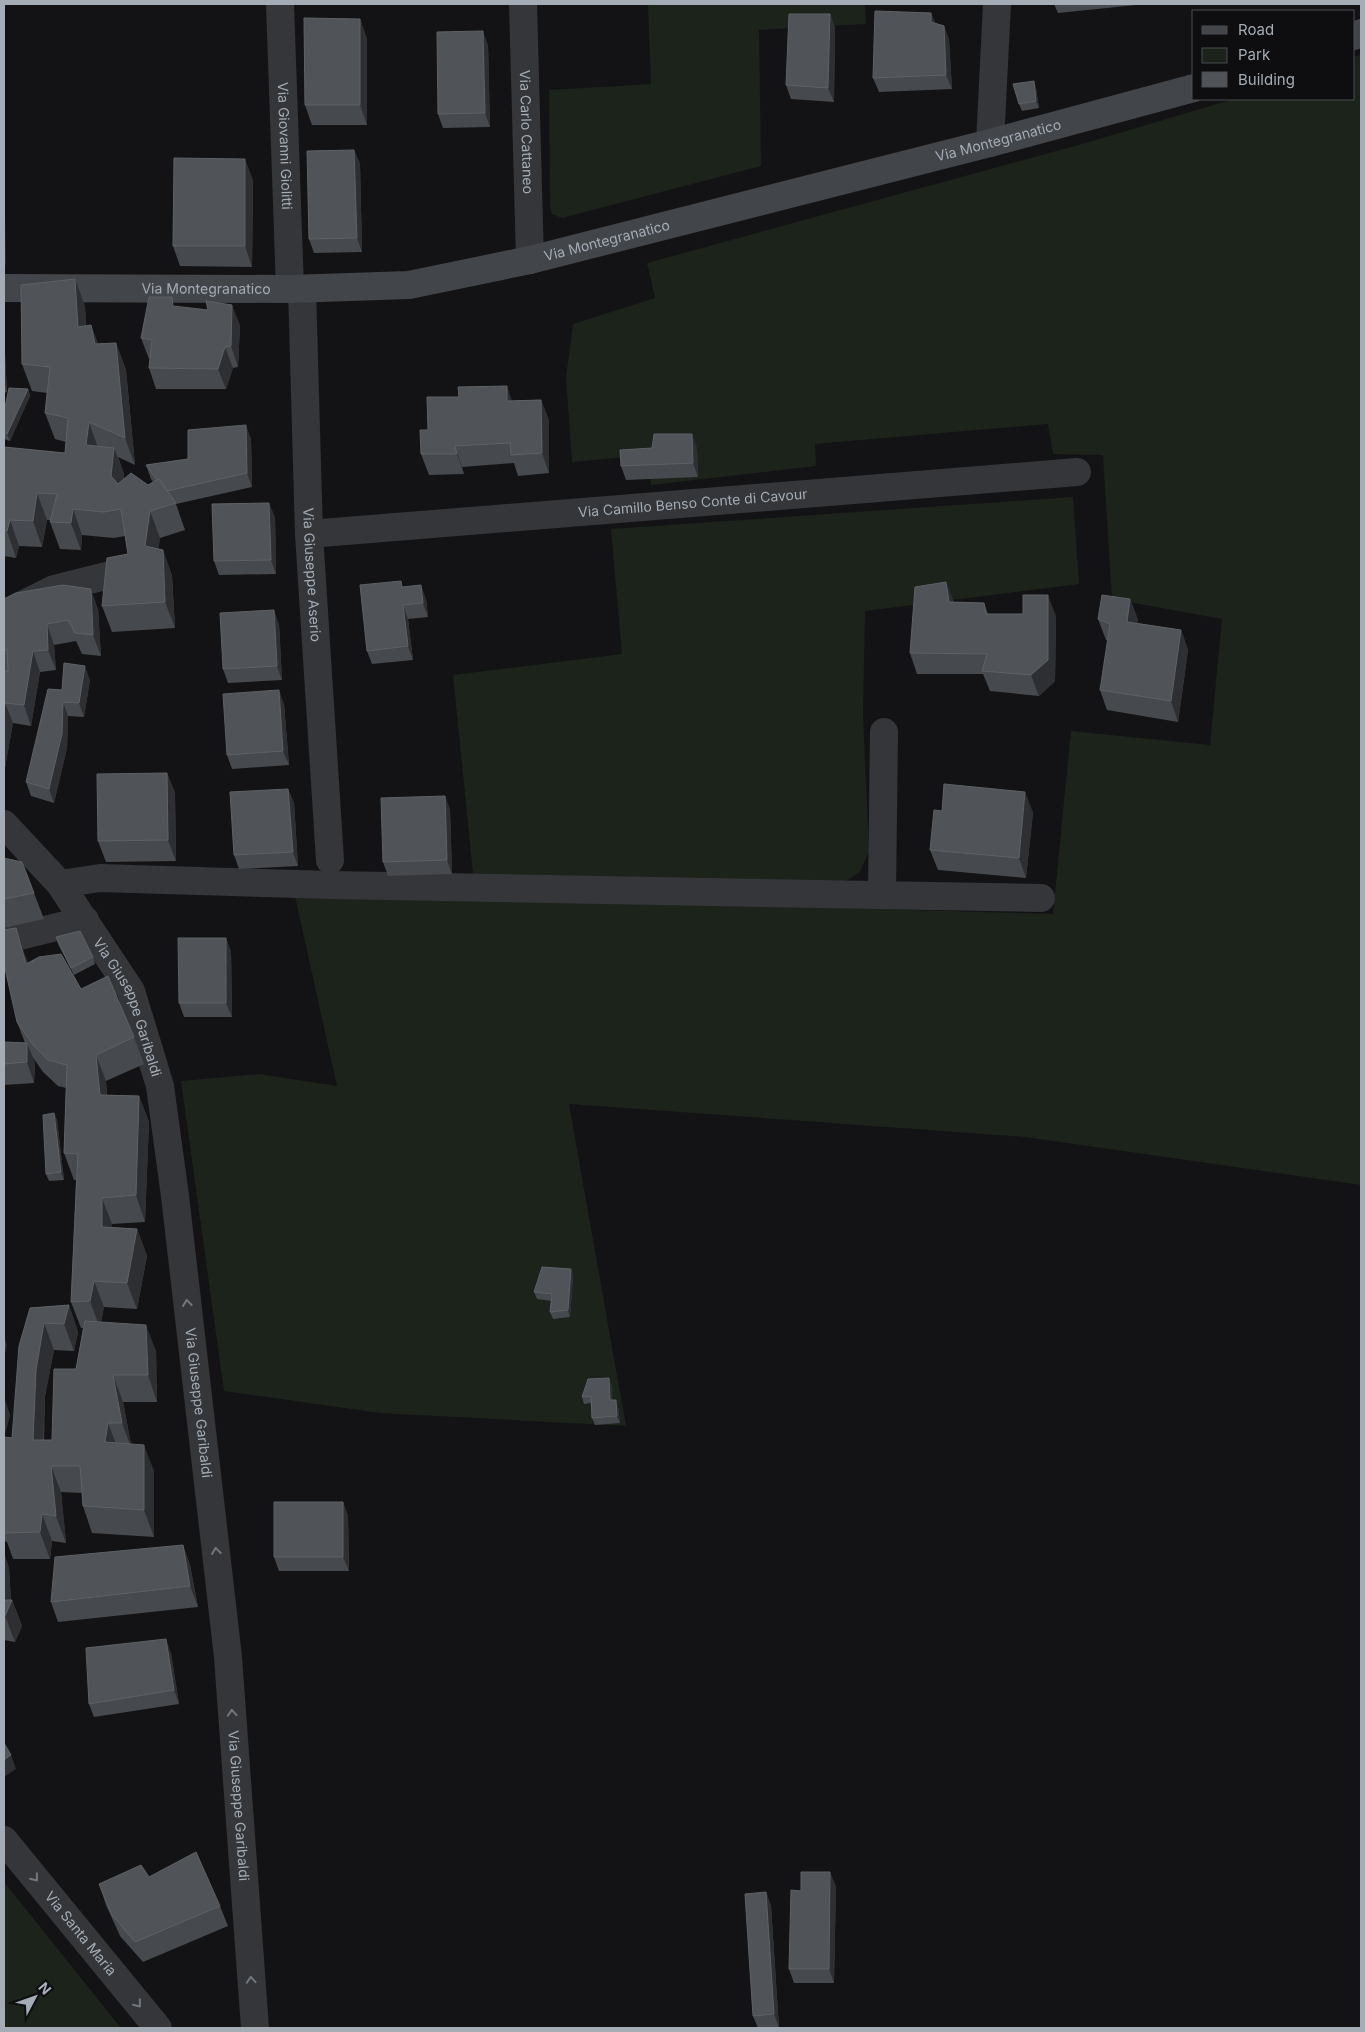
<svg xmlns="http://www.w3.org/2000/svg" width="1365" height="2032" font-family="Inter,sans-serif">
<rect width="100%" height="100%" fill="#131315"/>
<path fill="#1b231b" d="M648,4H865L866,24L759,30L761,166L562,218L552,214L550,206L549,90L651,84Z
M1361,54V1185L1025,1137L569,1104L626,1426L380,1413L224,1391L181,1081L259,1074L337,1086L295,896L476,897L1053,914L1071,731L1210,745L1222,619L1112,599L1103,455L1053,454L1048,424L815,444L816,466L651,485L647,455L572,462L566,378L573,324L655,298L647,263L1082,144L1234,99H1354V57Z
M1073,497L1079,584L865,611L863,714L869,852L859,873L839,885L473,874L453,675L622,654L611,529Z
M4,1882L121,2028H4Z"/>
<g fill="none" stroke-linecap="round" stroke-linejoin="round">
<g stroke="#34363a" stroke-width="28">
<path id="s1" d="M280,4L290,289"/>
<path id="s2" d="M523,4L530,260"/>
<path d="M990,143L997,4"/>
<path id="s3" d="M302,289L309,534L330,860"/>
<path id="s4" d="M309,534L1077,472"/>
<path d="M4,614L54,589L118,573"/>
<path id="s5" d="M4,824L60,884L131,991L160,1086L175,1196L228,1657L255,2028"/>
<path d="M60,884L100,878L332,885L1041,898"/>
<path d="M882,895L884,732"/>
<path d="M4,940L85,920"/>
<path id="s6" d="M4,1840L158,2028"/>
</g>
<g stroke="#42454a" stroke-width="28">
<path d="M1354,36L1361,33"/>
<path id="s7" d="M4,288L290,289L409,285L530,260L990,143L1194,88"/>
</g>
</g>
<path fill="#46494d" d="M1054,4H1146L1058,13Z
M931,13L935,23L944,26L949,40L952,89L879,92L873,78Z
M830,14L835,28L834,102L791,99L786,85Z
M360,19L367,39V125H312L305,105Z
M488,45L490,127L443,128L438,114Z
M1036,88L1039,108L1022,111L1019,104Z
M354,150L360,164L362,252L314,253L309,239Z
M253,180L252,267L180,266L173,246Z
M85,306L86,326L91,325L98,344L116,343L126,370L135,465L118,457L124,474V479L148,485L153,482L151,479L146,465L188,459L251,439L252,487L176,504L185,530L160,538L158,549L163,550L172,576L175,628L112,632L102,606L128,554L125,536L114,538L82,535L81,550L60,549L50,522V520H47L42,547L19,546L16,558L4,556V447L65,453L66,442L55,439L45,413L47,393L32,391L22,364Z
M175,306L240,325L238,367L233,368L226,389H156L149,368L150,359H149L141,338Z
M4,336L7,392L4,393Z
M28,389L30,396L10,441L4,439V412Z
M541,400L549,421V473L518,476L514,463L462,467L464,474L429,475L421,454L428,430L512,401Z
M697,448L698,477L626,480L621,466Z
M275,517L276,574L219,575L214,561Z
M403,587L426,599L428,617L408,619L413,660L372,664L367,651Z
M4,599L98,609L101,656L82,654L76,641L54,645L56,670L40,672L31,726L13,723L4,773Z
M1130,599L1138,620L1137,623L1181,630L1188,650L1178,722L1107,710L1100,690L1108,640H1106L1098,619Z
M954,602L984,603L988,614L1056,616L1055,681L1039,696L990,691L983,674H917L910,653Z
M279,624L282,680L228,683L223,669Z
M90,680L84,717L68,716L67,748L54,803L31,796L26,782L62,690Z
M284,704L289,765L232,769L227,755Z
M167,773L175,793L176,861L106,862L98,841Z
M288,789L294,803L298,866L239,869L234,855Z
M445,796L450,810L452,874L388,876L383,862Z
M942,811L1033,812L1026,878L938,870L930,850Z
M4,858L34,893L44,919L4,928Z
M56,937L93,957L95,964L74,975L58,944Z
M226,938L231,952L232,1017H184L179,1003Z
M25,955L28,963L81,989L134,1037L144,1064L106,1081L107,1095L139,1096L149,1122L145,1222L112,1224V1227L137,1229L147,1256L137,1309L104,1307L101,1322L156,1351L157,1402H123L131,1444L154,1471V1537L92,1533L83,1506L82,1493L61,1492L66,1543L52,1541L50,1559H13L7,1542L4,1541V1398L10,1415L4,1437L12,1438L30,1308L69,1305L78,1332L74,1351L54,1350L45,1396L44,1440H52L76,1369L83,1328H81L71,1302L76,1180H74L64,1153L66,1088L58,1086L43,1072L32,1056L35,1063L34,1083L4,1085V1042L25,1043L17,1022Z
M54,1113L57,1120L64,1180L49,1181L46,1174Z
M571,1269L573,1276L570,1317L553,1319L550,1312L552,1301L537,1299L534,1292Z
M612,1385V1400L618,1407L620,1423L595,1425L592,1418L591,1403L584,1404L582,1397Z
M343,1502L348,1516L349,1571H279L274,1557Z
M183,1545L190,1565L198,1607L58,1622L51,1602Z
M4,1553L9,1568L11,1600H12L22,1626L15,1642L4,1640Z
M171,1653L179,1704L94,1717L89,1704Z
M149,1877L220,1906L228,1926L143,1962L120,1936L106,1905L99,1884Z
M836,1886L834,1983H794L789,1969L801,1891Z
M766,1892L771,1906L779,2028H758L753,2016Z"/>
<path fill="#2d2f32" d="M931,13L936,27L931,22Z
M830,14L835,28L834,102L828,88Z
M360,19L367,39V125L360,105Z
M944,26L949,40L952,89L946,75Z
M483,31L488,45L490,127L485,113Z
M1034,81L1036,88L1039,108L1036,101Z
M354,150L360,164L362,252L357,238Z
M245,159L253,180L252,267L245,246Z
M4,165L6,266L4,261Z
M75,279L85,306L88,353L78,327Z
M232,305L240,325L238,367L231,346Z
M91,325L101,352L95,344Z
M4,336L7,392L4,382Z
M116,343L126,370L135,465L125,438Z
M225,347L233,368L226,389L218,369Z
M507,386L514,407L507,401Z
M28,389L30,396L10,441L7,434Z
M541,400L549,421V473L542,453Z
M89,422L98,448L86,445Z
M246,425L251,439L252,487L247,473Z
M692,434L697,448L698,477L693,463Z
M455,446L462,467L464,474L457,454Z
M114,448L124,474L120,503L111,476Z
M37,493L47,520L42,547L33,521Z
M269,503L275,517L276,574L271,560Z
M73,509L82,535L81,550L71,523Z
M150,511L160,538L155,573L145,546Z
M10,520L19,546L16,558L7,531Z
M163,550L172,576L175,628L165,602Z
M946,582L954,602H949Z
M421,585L426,599L428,617L423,603Z
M91,589L98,609L101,656L93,635Z
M1048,595L1056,616L1055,681L1039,696L1031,675Z
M1130,599L1138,620L1135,642L1127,622Z
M403,605L408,619L413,660L408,646Z
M274,610L279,624L282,680L277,666Z
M47,624L54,645L56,670L48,650Z
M1181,630L1188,650L1178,722L1171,701Z
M33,651L40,672L31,726L24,705Z
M85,666L90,680L84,717L79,703Z
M279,690L284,704L289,765L283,751Z
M63,702L68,716L67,748L54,803L49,789Z
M5,703L13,723L4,773V711Z
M167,773L175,793L176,861L168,840Z
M288,789L294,803L298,866L293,852Z
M1025,792L1033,812L1026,878L1019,858Z
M445,796L450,810L452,874L447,860Z
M16,928L25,955L36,990L26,964Z
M226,938L231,952L232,1017L226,1003Z
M27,1043L35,1063L34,1083L27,1062Z
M96,1055L106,1081L109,1121L100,1095Z
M139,1096L149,1122L145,1222L136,1195Z
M54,1113L57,1120L64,1180L61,1172Z
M102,1198L112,1224V1253L102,1227Z
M137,1229L147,1256L137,1309L127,1283Z
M571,1269L573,1276L570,1317L568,1310Z
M94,1281L104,1307L100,1328L90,1301Z
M69,1305L78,1332L74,1351L64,1324Z
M44,1323L54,1350L45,1396L42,1467L33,1440L36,1370Z
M146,1325L156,1351L157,1402L148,1375Z
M4,1336L7,1345L4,1357Z
M113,1375L123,1402L132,1450L122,1423Z
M609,1378L612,1385L613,1407L610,1400Z
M4,1398L10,1415L4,1438Z
M616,1400L618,1407L620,1423L617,1416Z
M108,1423L118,1449L105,1442Z
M144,1445L154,1471V1537L144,1510Z
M51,1466L61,1492L66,1543L56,1516Z
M343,1502L348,1516L349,1571L343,1557Z
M42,1514L52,1541L50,1559L40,1532Z
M183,1545L190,1565L198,1607L190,1586Z
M4,1553L9,1568L11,1602L12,1600L22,1626L15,1642L5,1616L4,1604Z
M166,1639L171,1653L179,1704L174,1690Z
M11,1755L16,1769L4,1777V1760Z
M830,1872L836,1886L834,1983L829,1969Z
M766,1892L771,1906L779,2028L774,2014Z"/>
<path fill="#505458" stroke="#5d6267" d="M875,11L931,13V22L944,26L946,75L873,78Z
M789,14H830L828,88L786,85Z
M304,18L360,19V105H305Z
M483,31L485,113L438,114L437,32Z
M1034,81L1036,101L1019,104L1013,84Z
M354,150L357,238L309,239L307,151Z
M174,158L245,159V246H173Z
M75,279L78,327L91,325L95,344L116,343L125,438L89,422L86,445L114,448L111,476L118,484L131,473L148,485L159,479L176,503L150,511L145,546L163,550L165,602L102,606L107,558L128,554L121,509L104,512L73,509L71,523L50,522L57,494L37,493L33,521L10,520L7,531H4V447L65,453L68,418L45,413L50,367L22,364L21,285Z
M149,297H172L173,306L208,310L206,301L232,305L231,346L225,347L218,369L149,368L152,340L141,338Z
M507,386V401L541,400L542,453L511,455L510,443L455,446L457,454H421L420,430H428L427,397H459L458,387Z
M9,388L28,389L7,434L4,433V412Z
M246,425L247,473L167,491L159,479L157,480L146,465L188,459V430Z
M654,434H692L693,463L621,466L620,450L652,448Z
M269,503L271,560L214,561L212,504Z
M401,581L402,587L421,585L423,603L403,605L408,646L367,651L360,585Z
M946,582L949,602L984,603L986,614H1023V595H1048V660L1031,675L982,671L987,654L910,653L915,587Z
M63,585L91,589L93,635L75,633L68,620L47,624L48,650L33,651L24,705L5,703L4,711V671H8L7,649L4,651V599L16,593Z
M1102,595L1130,599L1127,622L1181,630L1171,701L1100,690L1110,624L1098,619Z
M274,610L277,666L223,669L220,613Z
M64,663L85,666L79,703L63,702L62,734L49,789L26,782L48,689L62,690Z
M279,690L283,751L227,755L223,694Z
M167,773L168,840L98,841L97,774Z
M944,784L1025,792L1019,858L930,850L934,810L942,811Z
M288,789L293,852L234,855L230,792Z
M445,796L447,860L383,862L381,798Z
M4,858L22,862L34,893L4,899Z
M16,928L26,964L39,957L61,954L81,989L108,976L134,1037L96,1055L100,1095L139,1096L136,1195L102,1198V1227L137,1229L127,1283L94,1281L90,1301L71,1302L78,1154L64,1153L67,1065L48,1060L33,1045L17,1022L4,964V930Z
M80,931L93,957L71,968L56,937Z
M178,938H226V1003H179Z
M4,1042L27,1043V1062L4,1064Z
M54,1113L61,1172L46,1174L43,1115Z
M542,1267L571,1269L568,1310L550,1312L552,1294L534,1292Z
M69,1305L64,1324L44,1323L36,1370L33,1440H52L54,1369H76L85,1321L146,1325L148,1375H113L122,1423H108L105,1442L144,1445V1510L83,1506L80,1466H51L56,1516L42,1514L40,1532L4,1533V1437L12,1438L19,1346L30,1308Z
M609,1378L610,1400H616L617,1416L592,1418L591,1396L582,1397L588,1379Z
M274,1502H343V1557H274Z
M183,1545L190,1586L51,1602L55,1557Z
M4,1600H12L5,1616L4,1615Z
M166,1639L174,1690L89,1704L86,1648Z
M4,1743L11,1755L4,1760Z
M196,1852L220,1906L135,1942L112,1915L99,1884L141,1865L149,1877Z
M801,1872H830L829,1969H789L791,1890L801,1891Z
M766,1892L774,2014L753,2016L745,1894Z"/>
<defs><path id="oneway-chevron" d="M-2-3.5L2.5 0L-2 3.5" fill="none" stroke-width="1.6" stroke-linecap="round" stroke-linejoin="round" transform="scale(1.25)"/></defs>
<g stroke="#72777e">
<use href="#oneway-chevron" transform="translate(187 1303) rotate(-97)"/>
<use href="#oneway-chevron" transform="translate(216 1551) rotate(-97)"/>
<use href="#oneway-chevron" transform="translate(232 1713) rotate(-94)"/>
<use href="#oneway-chevron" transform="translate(35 1878) rotate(51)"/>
<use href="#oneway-chevron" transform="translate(251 1980) rotate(-94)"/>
<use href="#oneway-chevron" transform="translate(138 2004) rotate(51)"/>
</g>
<g text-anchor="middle" stroke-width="4" stroke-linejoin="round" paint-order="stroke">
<g font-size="14" fill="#a4acb6" stroke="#0e0e10">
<text dy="5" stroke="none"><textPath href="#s2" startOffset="128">Via Carlo Cattaneo</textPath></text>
<text dy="5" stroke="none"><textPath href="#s7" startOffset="1012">Via Montegranatico</textPath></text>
<text dy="5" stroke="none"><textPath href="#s1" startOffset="142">Via Giovanni Giolitti</textPath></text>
<text dy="5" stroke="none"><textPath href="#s7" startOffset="608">Via Montegranatico</textPath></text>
<text dy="5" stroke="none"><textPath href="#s7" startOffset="202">Via Montegranatico</textPath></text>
<text dy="5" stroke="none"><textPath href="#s4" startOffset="385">Via Camillo Benso Conte di Cavour</textPath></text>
<text dy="5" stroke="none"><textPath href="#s3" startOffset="286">Via Giuseppe Aserio</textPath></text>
<text dy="5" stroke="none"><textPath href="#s5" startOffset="224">Via Giuseppe Garibaldi</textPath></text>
<text dy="5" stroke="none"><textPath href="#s5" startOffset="629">Via Giuseppe Garibaldi</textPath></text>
<text dy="5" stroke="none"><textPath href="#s5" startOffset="1034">Via Giuseppe Garibaldi</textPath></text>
<text dy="5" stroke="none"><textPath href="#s6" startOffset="121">Via Santa Maria</textPath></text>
</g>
</g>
<rect width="1365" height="2032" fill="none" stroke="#a4acb6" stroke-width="10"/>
<rect x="1192" y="10" width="162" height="90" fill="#0e0e10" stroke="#4a4d52"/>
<rect x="1202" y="26" width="25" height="8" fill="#42454a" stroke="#4a4d52"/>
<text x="1238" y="35" font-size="15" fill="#a4acb6">Road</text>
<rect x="1202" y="48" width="25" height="15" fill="#1b231b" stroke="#4a4d52"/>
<text x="1238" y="60" font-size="15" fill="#a4acb6">Park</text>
<rect x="1202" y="72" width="25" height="15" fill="#505458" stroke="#4a4d52"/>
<text x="1238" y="85" font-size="15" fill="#a4acb6">Building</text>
<g transform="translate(35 1997) rotate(49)" stroke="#0e0e10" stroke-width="4" paint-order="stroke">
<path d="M0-4L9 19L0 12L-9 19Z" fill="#a4acb6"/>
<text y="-8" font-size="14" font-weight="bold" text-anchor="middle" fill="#a4acb6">N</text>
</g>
</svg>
